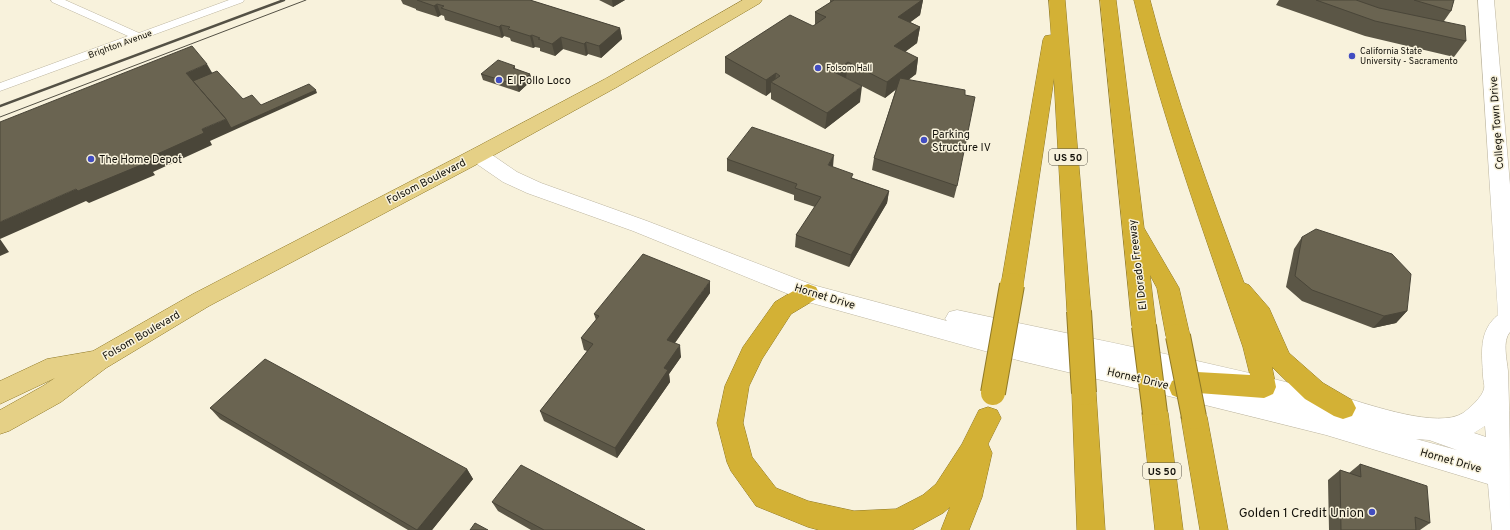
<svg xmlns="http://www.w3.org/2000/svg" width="1510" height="530" font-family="Overpass,sans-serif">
<rect width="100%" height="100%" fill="#f8f2dc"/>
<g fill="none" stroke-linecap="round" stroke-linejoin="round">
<defs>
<path id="street" d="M51,0H65L139,33L229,0H244L243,2L0,91V83L128,36L52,2Z"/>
<path id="secondary" d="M1478,0H1494L1510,185V332C1502,341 1507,360 1508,371C1510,423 1510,477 1510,530H1492L1488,484L1326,435L1181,399L1021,361L808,302L633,231L527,193L503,182L471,160L468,155L471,150L478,149L485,150L517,172L541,183L647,221L813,285L947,321L945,319L949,312L957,310C1086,338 1216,362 1343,397C1371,405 1438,429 1463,413C1470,408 1482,397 1484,389C1485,385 1483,380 1483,376C1482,354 1478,331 1498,315ZM1485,426L1486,437L1474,433ZM1416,439L1429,440L1457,450Z"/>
<path id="primary" d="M743,0H762L760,3L617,87L485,160L209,306L106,368L61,402L9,431L0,434V410L43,386L55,378L0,404V381L47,359L93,351L193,294L471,150L605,79Z"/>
<path id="highway" d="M1049,0H1065L1091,311L1087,317L1079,320L1071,317L1067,311L1054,78L1023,285L1020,291L1012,294L1004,291L1001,285L1043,40L1045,36L1051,35Z
M1100,0H1116L1144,228L1179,288L1190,336L1186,343L1178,346L1170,343L1166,336L1157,288L1150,275L1156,326L1152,333L1144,335L1136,333L1132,326Z
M1134,0H1150C1175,97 1209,190 1244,283L1249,285L1269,308L1289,353L1323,383L1352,400L1356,408L1352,416L1343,419L1334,416L1305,399L1272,367L1276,387L1273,394L1264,398L1198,393L1181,399L1172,395L1169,388L1172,381L1197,372L1250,375L1243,347C1204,232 1162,118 1134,0Z
M808,284L816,287L819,293L816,299L791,314L762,359L749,386L743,423L752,457L776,488L808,501L854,511L896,509L923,495L936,484L962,444L979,410L988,407L997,410L1001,418L988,444L992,453L982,497L969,530H941L950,507L943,513L912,530H819L808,527L756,506L731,471L727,462L717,423L725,386L743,347L775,302L800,287Z
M1084,382L1093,385L1096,393L1105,530H1077L1072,393L1075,385Z
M1155,402L1164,405L1168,413L1183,530H1155L1142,413L1146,405Z
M1194,406L1203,409L1207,417L1228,530H1200L1181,417L1185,409Z"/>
</defs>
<use href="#street" stroke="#bcb5a0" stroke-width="1"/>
<use href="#secondary" stroke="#bcb5a0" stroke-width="1"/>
<use href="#primary" stroke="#907926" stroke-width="1"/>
<use href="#highway" stroke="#907926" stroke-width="1"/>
<use href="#street" fill="#fff" fill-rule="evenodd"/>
<use href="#secondary" fill="#fff" fill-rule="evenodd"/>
<use href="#primary" fill="#e5d086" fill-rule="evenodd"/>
<use href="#highway" fill="#d3b135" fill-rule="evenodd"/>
<path stroke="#545145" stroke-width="1" d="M0,117L306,0"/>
<path stroke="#545145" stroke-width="2.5" d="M0,106L284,0"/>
<defs>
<path id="highway-bridge" d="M1079,311L1084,393
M1144,326L1155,413
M1178,336L1194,417
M993,393L1012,285"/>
</defs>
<use href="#highway-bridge" stroke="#907926" stroke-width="26" stroke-linecap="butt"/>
<use href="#highway-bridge" stroke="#d3b135" stroke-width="24"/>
</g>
<path fill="#5b5646" d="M401,0H530L620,28L622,39L601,58L588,54L586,56L563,49L555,56L540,51V48L535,47L533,48L511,41L510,38L504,36L502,38L445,20L444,16L441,15L438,17L416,10V9L403,4Z
M599,0H625L613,7Z
M830,0H923L920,15L910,22L920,27L917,43L905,52L918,58L916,74L908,80L957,186L954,198L872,170L874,158L896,89L885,98L846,78L860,102L825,129L771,99V92L766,96L725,73V57L813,26L815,25V12L830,3Z
M1279,0H1454L1451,11L1444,21L1466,41L1454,57L1365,36L1276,5Z
M515,66V69L530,74L532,80L519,92L483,80L481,74Z
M727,159L833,167L853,178L889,191L887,203L849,267L795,247L796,235L815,207L794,200V195L727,171Z
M1302,237L1407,311L1396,323L1373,328L1302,301L1286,287L1294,249Z
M710,293L675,343L681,357L669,374L670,382L617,458L544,421L540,411L587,351L584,350L581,338L596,320L594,314Z
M210,408L467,469L473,479L432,530H408L220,419Z
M1360,464L1430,523L1420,530H1329L1328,480L1340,470L1349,473Z
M492,502L645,530H531L498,511Z"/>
<path fill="#4a4639" d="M612,0H625L613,7Z
M922,0H923L920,15L896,33L898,17Z
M437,4L441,15L438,17L434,6Z
M501,25L504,36L502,38L499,27Z
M920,27L917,43L891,62L894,46Z
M620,28L622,39L601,58L599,46Z
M532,35L535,47L533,48L530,36Z
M561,37L563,49L555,56L552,44Z
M586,42L588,54L586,56L584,44Z
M918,58L916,74L885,98L887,82Z
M848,62L846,78L832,88L834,72Z
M207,64L214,76L194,85L186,73Z
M776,73L775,85L771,82V92L766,96V80Z
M530,74L532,80L519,92L517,85Z
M862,86L860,102L825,129L827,113Z
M316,90L317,93L210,141L212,145L153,172L155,175L89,203L86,201L0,239V222L76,189L202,129L226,119Z
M834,155L833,167L828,165Z
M889,191L887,203L849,267L851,255Z
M0,239L9,252L0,256Z
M710,281V293L669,351L667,340Z
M1407,311L1396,323L1373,328L1384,316Z
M680,345L681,357L669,374L670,382L617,458L615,448L664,368Z
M467,469L473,479L432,530H417Z"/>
<path fill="#6a6451" stroke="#4a4639" d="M417,0H530L620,28L599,46L586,42L584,44L561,37L552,44L538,39L540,38L532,35L530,36L508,29L510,27L501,25L499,27L441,8L444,6L437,4L434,6Z
M834,0H922L898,17L920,27L894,46L918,58L887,82L848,62L834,72L862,86L827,113L771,82L780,76L776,73L766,80L725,57L790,15L813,26L826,17L815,12Z
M1316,0H1356L1379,8L1465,26L1466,41L1375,21Z
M1414,0H1454L1451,11Z
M192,46L207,64L186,73L226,119L202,129L204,133L144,160L146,163L78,191L76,189L0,222V122Z
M498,60L515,66L513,68L530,74L517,85L481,74Z
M217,71L243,99L252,95L261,105L309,84L316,90L231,128L226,119L193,81Z
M900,78L965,90V95L975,97L957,186L874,158Z
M752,127L834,155L828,165L853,174L851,178L889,191L851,255L796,235L821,197L795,188L797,184L727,159Z
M1316,229L1392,254L1411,274L1407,311L1384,316L1312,290L1295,276L1302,237Z
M643,254L710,281L667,340L680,345L664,368L668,370L615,448L540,411L593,344L581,338L599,316L594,314Z
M265,359L467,469L417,530L210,408Z
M1360,464L1427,486L1430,523L1415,517L1416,530H1341L1340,470L1361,477Z
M521,465L645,530H544L492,502Z
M475,523L488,530H470Z"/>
<g fill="#424dc1" stroke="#f8f2dc" stroke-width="1.5">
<circle cx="1352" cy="56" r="4"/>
<circle cx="818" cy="68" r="4"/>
<circle cx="499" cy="80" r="4"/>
<circle cx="924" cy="140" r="4"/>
<circle cx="91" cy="159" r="4"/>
<circle cx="1372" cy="512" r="4"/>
</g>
<g text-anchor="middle" stroke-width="3" stroke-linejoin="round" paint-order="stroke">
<g font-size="9" fill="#13110a" stroke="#f8f2dc">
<text transform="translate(120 44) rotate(-20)" y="3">Brighton Avenue</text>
</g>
<g font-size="9" fill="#13110a" stroke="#f8f2dc" text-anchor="start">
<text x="1360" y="54">California State<tspan x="1360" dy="10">University - Sacramento</tspan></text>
<text x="826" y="71">Folsom Hall</text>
</g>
<g fill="#f8f2dc" stroke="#585449" stroke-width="1">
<rect x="1049" y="149" width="38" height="16" rx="3"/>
<rect x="1143" y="463" width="38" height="16" rx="3"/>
</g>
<g font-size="10" font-weight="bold" fill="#13110a">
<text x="1068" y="161">US 50</text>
<text x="1162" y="475">US 50</text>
</g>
<g font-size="11" fill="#13110a" stroke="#f8f2dc" text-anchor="start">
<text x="507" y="84">El Pollo Loco</text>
<text x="932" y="138">Parking<tspan x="932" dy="13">Structure IV</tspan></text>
<text x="99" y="163">The Home Depot</text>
</g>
<g font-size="11" fill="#13110a" stroke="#f8f2dc">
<text transform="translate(1496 123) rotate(-94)" y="4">College Town Drive</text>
<text transform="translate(426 181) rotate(-27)" y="4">Folsom Boulevard</text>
<text transform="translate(1137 265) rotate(-97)" y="4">El Dorado Freeway</text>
<text transform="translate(825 296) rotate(17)" y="4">Hornet Drive</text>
<text transform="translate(141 335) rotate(-30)" y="4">Folsom Boulevard</text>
<text transform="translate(1138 378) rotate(13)" y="4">Hornet Drive</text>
<text transform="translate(1451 460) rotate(16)" y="4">Hornet Drive</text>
</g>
<g font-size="13" fill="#13110a" stroke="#f8f2dc" text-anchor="end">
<text x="1364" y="517">Golden 1 Credit Union</text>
</g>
</g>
</svg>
